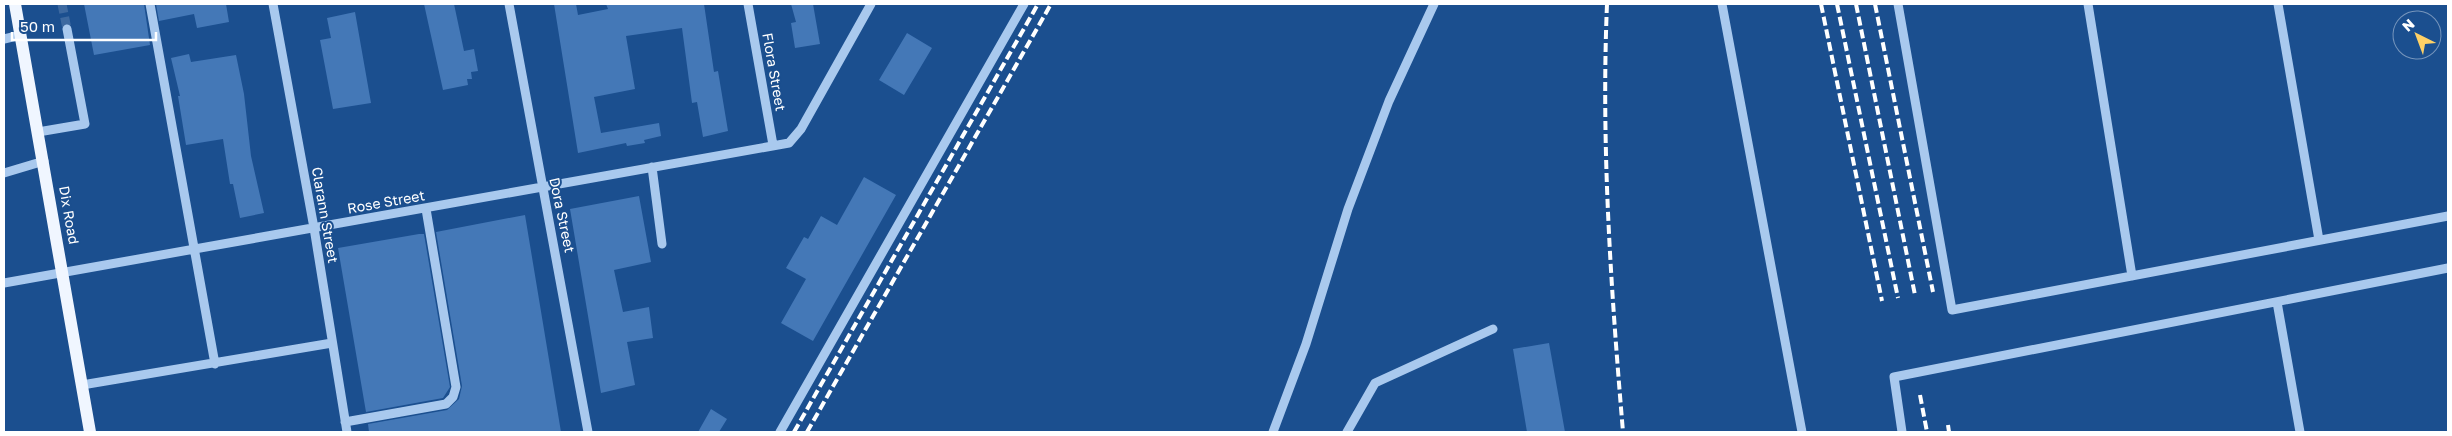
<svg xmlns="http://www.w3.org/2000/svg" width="2452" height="436" font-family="'Golos Text',sans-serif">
<rect width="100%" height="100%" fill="#1b4f8f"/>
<path fill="#4478b7" d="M84,4H144L150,45L94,55Z
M156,4H226L229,22L197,28L194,14L159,21Z
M424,4H454L464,51L474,49L478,71L471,72L472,79H467L468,85L443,90Z
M554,4H576L578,15L608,9L606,4H704L714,72L718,71L728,131L703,137L697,102L692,103L682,28L626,36L635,89L594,97L601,133L659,123L661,136L644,140L645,143L627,146L626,143L578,153Z
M791,4H813L820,44L795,48L791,23L796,22Z
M355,12L371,103L333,109L320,40L331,38L327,18Z
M907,33L932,48L904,95L879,80Z
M189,54L191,62L236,55L244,94L251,156L264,213L240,218L233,184H230L223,139L186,145L178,96H180L171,58Z
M864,177L896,195L813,341L781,323L806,279L786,268L804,237L808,239L821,216L837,225Z
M639,196L651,262L614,270L623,312L649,307L653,338L627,342L635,385L601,393L570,209Z
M525,215L561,432H369L368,424L447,410L459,399L462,386L436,232Z
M419,234H424L450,387L443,398L366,412L338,248Z
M1549,343L1565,432H1527L1513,349Z
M711,409L727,419L719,432H698Z"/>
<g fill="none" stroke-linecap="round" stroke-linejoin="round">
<path stroke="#3d69a0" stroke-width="9" stroke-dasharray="9 4.5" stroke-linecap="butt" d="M62,4L67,29"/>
<path stroke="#a9c9ee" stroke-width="9" d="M150,4L215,364
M273,4L314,228L347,432
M509,4L588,432
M748,4L773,145
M1722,4L1802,432
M1898,4L1952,310L2448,216
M2088,4L2132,276
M2278,4L2319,240
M4,39L21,35
M38,132L85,124L67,29
M652,167L662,244
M4,173L44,161
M4,283L789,143L801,129L871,4
M2277,302L2300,432
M82,385L332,343
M345,422L446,404L453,397L456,387L426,209
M780,432L1024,4
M1273,432L1306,344L1348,209L1389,101L1434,4
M1347,432L1375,383L1493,329
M1902,432L1894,377L2448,268"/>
<path stroke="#f0f6ff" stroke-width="12" d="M15,4L90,432"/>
<path stroke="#fff" stroke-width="4" stroke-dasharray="9 4" stroke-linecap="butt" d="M1607,4C1601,147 1611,289 1623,432
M1821,4L1882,301
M1837,4L1898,298
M1856,4L1915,295
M1875,4L1933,292
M1920,395L1927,432
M1948,425L1949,432
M794,432L1038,4
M807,432L1051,4"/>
</g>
<g text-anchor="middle" stroke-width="4" stroke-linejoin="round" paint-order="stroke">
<g font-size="14" fill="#fff" stroke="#1b4f8f">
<text transform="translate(774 72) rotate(80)" y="5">Flora Street</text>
<text transform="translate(386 202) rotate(-10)" y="5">Rose Street</text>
<text transform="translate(69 215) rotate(80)" y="5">Dix Road</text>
<text transform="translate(325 215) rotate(80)" y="5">Clarann Street</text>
<text transform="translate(562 215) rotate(78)" y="5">Dora Street</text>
</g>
</g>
<rect width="2452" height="436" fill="none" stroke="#ffffff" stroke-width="10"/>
<g transform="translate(2417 35) rotate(318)"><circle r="24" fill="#1b4f8f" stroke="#7695bc"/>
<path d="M0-4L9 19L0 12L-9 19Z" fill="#ffd166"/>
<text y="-8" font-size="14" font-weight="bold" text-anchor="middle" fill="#ffffff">N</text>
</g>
<path d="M12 32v8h144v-8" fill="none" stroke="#ffffff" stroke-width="2.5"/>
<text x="20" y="32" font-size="15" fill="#ffffff" stroke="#1b4f8f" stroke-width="4" paint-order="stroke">50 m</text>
</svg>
